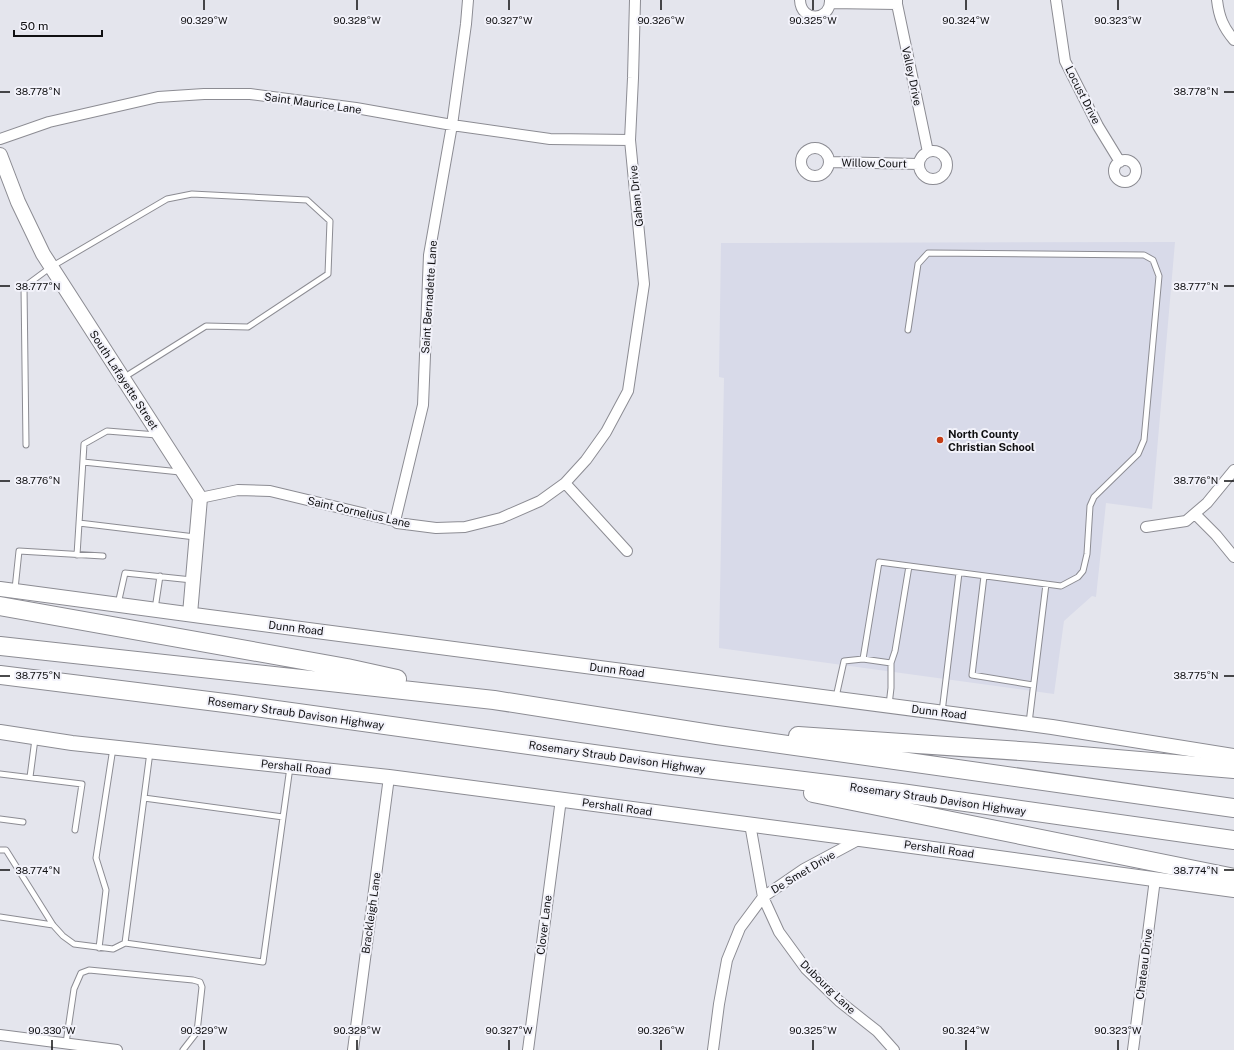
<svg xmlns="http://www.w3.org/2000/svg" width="1234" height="1050" font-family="'Public Sans',sans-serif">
<rect width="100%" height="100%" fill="#e4e5ed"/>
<path fill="#d8dae9" d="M1175,242L1152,509L1106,503L1096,597L1092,596L1064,621L1054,694L719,648L724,378L719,377L721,243Z"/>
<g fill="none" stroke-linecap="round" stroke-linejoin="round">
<defs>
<path id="lane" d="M26,445L24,287L51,267L167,199L192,194L307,200L330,221L328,274L248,327L206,326L123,378
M83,462L180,472
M79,523L195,537
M77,555L84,444L107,431L157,435
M984,576L972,675L1033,685
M15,589L19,551L103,556
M118,604L125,573L192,580
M155,609L160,576
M863,659L879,562L1061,586L1078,577L1083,571L1087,554L1090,506L1094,497L1138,454L1144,440L1159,276L1153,260L1144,255L928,253L918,264L908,330
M836,697L844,661L863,659L891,663
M889,705L891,688V663L895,651L909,566
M942,712L959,573
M1029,723L1046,584
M150,752L125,943L263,962L290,767
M0,774L82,784L75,830
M30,777L35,739
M144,798L283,817
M0,819L23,822
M0,850H6L53,925L63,936L74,944L113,949L125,943
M0,917L53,925
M99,948L106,890L96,858L113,748
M66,1043L74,989L81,973L89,970L193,980L200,982L202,987L197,1032L183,1050"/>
<path id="street" d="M800,0C801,23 831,21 830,0
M897,0V4L928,152
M1056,0L1065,61L1098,126L1120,162
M1217,0C1219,17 1223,27 1234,40
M830,3L897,4
M0,139L49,122L158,97L204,94H250L356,108L452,125L550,139L630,140
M801 162a14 14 0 1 1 28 0a14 14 0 1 1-28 0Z
M919 165a14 14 0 1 1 28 0a14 14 0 1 1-28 0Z
M1114 171a11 11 0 1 1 22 0a11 11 0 1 1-22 0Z
M829,162L919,164
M565,483L627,551
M200,498L238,490L270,491L395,521L397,523L436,528L465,527L501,518L540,501L565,483L586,460L606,432L628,391L644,284L630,140L633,78L635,0
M1195,514L1216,535L1234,557
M395,521L423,405L429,255L452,125L466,24L468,0
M1146,527L1186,521L1207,503L1234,470
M750,824L763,897L779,932L806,969L839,1001L877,1031L894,1050
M0,1035L117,1050
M353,1050L389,777
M528,1050L561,799
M713,1050L719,1004L727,960L740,928L763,897L804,869L860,839
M1133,1050L1155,879"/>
<path id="secondary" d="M0,155L18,202L43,254L200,498L190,614
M0,589L209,617L1052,727L1234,756
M0,732L72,743L389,777L860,839L1234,890"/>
<path id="highway" d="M0,606L347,668L397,679
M0,646L494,700L717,735L1234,808
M0,675L233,704L673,765L901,793L1234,840
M798,736L1035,752L1234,769
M813,793L1234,878"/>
</defs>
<use href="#lane" stroke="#8c8c93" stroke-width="7"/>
<use href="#street" stroke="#8c8c93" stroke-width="12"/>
<use href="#secondary" stroke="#8c8c93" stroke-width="16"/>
<use href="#highway" stroke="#8c8c93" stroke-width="20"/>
<use href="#lane" stroke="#fff" stroke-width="5"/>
<use href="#street" stroke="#fff" stroke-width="10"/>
<use href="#secondary" stroke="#fff" stroke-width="14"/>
<use href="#highway" stroke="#fff" stroke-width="18"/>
</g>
<path fill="none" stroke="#101012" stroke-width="1.5" d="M204,0V10M357,0V10M509,0V10M661,0V10M813,0V10M966,0V10M1118,0V10M0,92H10M1224,92H1234M0,286H10M1224,286H1234M0,481H10M1224,481H1234M0,676H10M1224,676H1234M0,870H10M1224,870H1234M52,1040V1050M204,1040V1050M357,1040V1050M509,1040V1050M661,1040V1050M813,1040V1050M966,1040V1050M1118,1040V1050"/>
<circle fill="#c53c14" stroke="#f2f2fa" stroke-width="1.5" cx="940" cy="440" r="4"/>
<g text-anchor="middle" stroke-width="4" stroke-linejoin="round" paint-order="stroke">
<g font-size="11" fill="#101012" stroke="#f2f2fa">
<text transform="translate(912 76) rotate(78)" y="4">Valley Drive</text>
<text transform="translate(1083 95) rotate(63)" y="4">Locust Drive</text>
<text transform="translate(313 103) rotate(8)" y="4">Saint Maurice Lane</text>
<text transform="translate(874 163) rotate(1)" y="4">Willow Court</text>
<text transform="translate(636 196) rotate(-96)" y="4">Gahan Drive</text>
<text transform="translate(429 297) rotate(-86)" y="4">Saint Bernadette Lane</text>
<text transform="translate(124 380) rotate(57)" y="4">South Lafayette Street</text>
<text transform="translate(359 512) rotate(13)" y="4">Saint Cornelius Lane</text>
<text transform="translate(296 628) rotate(7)" y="4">Dunn Road</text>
<text transform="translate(617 670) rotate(7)" y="4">Dunn Road</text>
<text transform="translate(939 712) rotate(7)" y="4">Dunn Road</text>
<text transform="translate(296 713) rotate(8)" y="4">Rosemary Straub Davison Highway</text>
<text transform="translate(617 757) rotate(8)" y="4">Rosemary Straub Davison Highway</text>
<text transform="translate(296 767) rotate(6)" y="4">Pershall Road</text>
<text transform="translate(938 799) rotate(8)" y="4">Rosemary Straub Davison Highway</text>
<text transform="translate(617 807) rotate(8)" y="4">Pershall Road</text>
<text transform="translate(939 849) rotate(8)" y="4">Pershall Road</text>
<text transform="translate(803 872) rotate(-31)" y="4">De Smet Drive</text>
<text transform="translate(371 913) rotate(-82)" y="4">Brackleigh Lane</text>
<text transform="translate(544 925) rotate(-83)" y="4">Clover Lane</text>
<text transform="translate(1144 964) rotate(-83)" y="4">Chateau Drive</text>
<text transform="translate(828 987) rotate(44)" y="4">Dubourg Lane</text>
</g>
<g font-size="11" font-weight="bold" fill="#101012" stroke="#f2f2fa" text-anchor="start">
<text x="948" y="438">North County<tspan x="948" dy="13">Christian School</tspan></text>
</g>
</g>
<g font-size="10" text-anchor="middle" fill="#101012" stroke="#f2f2fa" stroke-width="4" stroke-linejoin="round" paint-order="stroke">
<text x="204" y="24">90.329°W</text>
<text x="357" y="24">90.328°W</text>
<text x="509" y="24">90.327°W</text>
<text x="661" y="24">90.326°W</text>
<text x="813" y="24">90.325°W</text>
<text x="966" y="24">90.324°W</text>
<text x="1118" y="24">90.323°W</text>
<text x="38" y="95">38.778°N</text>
<text x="1196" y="95">38.778°N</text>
<text x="38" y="290">38.777°N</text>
<text x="1196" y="290">38.777°N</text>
<text x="38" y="484">38.776°N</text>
<text x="1196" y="484">38.776°N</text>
<text x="38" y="679">38.775°N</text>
<text x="1196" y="679">38.775°N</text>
<text x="38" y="874">38.774°N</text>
<text x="1196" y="874">38.774°N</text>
<text x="52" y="1034">90.330°W</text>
<text x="204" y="1034">90.329°W</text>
<text x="357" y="1034">90.328°W</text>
<text x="509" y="1034">90.327°W</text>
<text x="661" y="1034">90.326°W</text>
<text x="813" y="1034">90.325°W</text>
<text x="966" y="1034">90.324°W</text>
<text x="1118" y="1034">90.323°W</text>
</g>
<path d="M14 30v6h88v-6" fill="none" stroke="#101012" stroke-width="2"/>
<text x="20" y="30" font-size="12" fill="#101012" stroke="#f2f2fa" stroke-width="3" paint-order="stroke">50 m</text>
</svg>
